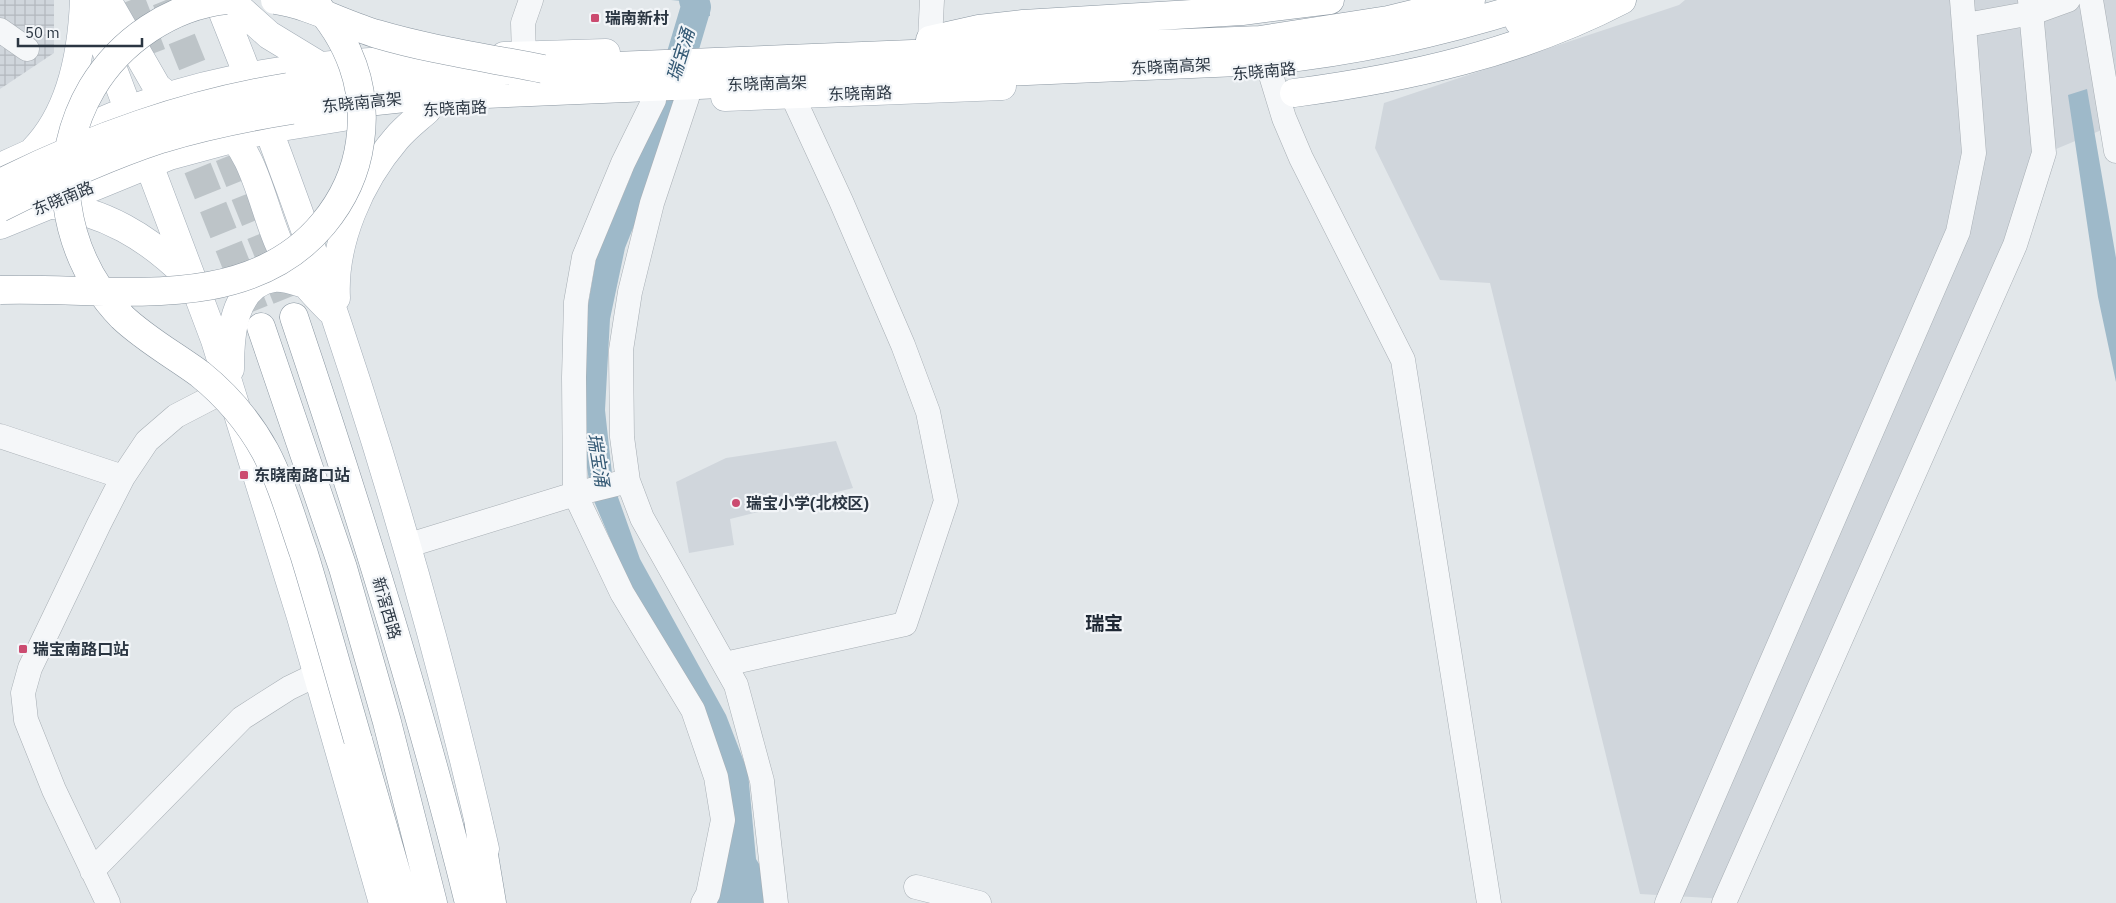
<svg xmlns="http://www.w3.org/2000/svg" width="2116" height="903" font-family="'IBM Plex Sans','Noto Sans SC',sans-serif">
<defs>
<pattern id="industrial-grid" width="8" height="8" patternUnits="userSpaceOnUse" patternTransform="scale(1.25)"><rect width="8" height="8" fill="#d0d6dc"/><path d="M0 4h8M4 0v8" fill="none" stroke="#b3b8be"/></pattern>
</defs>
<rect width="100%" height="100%" fill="#e2e7ea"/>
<path fill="#d0d6dc" d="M1685,0H2116V124L2044,154L1726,899L1640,894L1490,283L1440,280L1375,148L1384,103L1679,5Z
M836,441L853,488L730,519L734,545L689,553L676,482L726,458Z"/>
<path fill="url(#industrial-grid)" d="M0,0H54V53L0,89Z"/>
<path fill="#9eb9c9" d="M671,0H709L710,16L684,18L683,1Z
M2087,89L2116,258V382L2098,297L2068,95Z
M651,128L673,129L625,248L610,319L605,410L613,483L640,559L726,715L748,772L756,859L769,880V903H711L728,818L591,494L579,414L580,352L596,259Z"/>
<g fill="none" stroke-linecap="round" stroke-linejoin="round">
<path stroke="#9eb9c9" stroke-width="30" d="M644,166L657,138L696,7L694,0"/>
<path stroke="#bdc4c8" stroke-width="28" stroke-dasharray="28 14" stroke-linecap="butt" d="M131,0L152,54
M166,0L294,317
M182,129L261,327"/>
<defs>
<path id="minor" d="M2091,0L2116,151
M1966,25L2032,13L2068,0
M0,30L27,49
M930,40L932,0
M524,56L523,23L531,0
M1270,72L1284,118L1301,158L1403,360L1489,903
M687,98L652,203L630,292L621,350L622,437L628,481L642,518L736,685L762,781L776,903
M654,100L623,163L584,257L576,302L574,377L575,494L622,593L693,710L716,777L723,820L708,894L703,903
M0,436L123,477
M406,546L575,494L628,481
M725,664L905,624L946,501L928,412L903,345L841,201L792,95
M92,871L242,718L289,688L318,674
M916,887L979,903
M108,903L54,790L26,720L23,693L30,668L99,524L123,477L147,441L176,416L230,388
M1667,903L1958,232L1974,153L1962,0
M1724,903L2015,245L2044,153L2030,0"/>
<path id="major" d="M87,0L215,340L301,617L383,903
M107,0L157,87L181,106
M218,0C329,275 419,559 485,849
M230,0L269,35L320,66
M1519,22L1579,0
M504,56L606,53
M725,97L1002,86
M221,127C254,146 264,213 280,246C293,271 310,290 330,310
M34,150C71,112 82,52 84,0
M0,167C51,145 100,119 154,101C251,68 352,61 454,58
M48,204C104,211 148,237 188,277
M0,225L169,156L269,129L343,117
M336,298C333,242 360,181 396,139C405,128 417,119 427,110
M230,369C230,338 232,284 274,278C284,277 295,281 305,284"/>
<path id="highway" d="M930,40L979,29L1023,24L1242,11L1330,0
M288,87L346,79L416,74L1260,40L1388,20L1471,0
M1294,93C1407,78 1520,53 1622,0
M292,110L414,97L1262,61C1358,52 1453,30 1544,0
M294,317C359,510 420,705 469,903
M261,327L343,568L387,722L433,903
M358,740L405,903
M479,825L492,903"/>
</defs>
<use href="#minor" stroke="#a7aeb4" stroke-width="25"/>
<use href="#major" stroke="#a2acb6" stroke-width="29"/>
<use href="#highway" stroke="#8a96a1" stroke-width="29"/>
<use href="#minor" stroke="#f5f7f9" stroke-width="24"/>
<use href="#major" stroke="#fff" stroke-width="28"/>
<use href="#highway" stroke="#fff" stroke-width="28"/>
<defs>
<path id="highway-bridge" d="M226,0C171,6 120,41 92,88C72,122 62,164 67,203C73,247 91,285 122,317C145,339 174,355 200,374C226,395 249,422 265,451C282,483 292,520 304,554C323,616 340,678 358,740
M275,0C310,5 343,24 377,34C431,50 488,58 543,69
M0,183C93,137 185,104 288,87
M0,208C52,182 106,157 161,139C204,126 248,117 292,110
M0,290C106,286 246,317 323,224C343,200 356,172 360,142C368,88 349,39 312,0"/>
</defs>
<use href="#highway-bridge" stroke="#8a96a1" stroke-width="29" stroke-linecap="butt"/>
<use href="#highway-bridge" stroke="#fff" stroke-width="28"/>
</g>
<g fill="#cb4b70" stroke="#f2f5f8" stroke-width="2">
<rect x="590" y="13" width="10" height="10" rx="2.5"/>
<rect x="239" y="470" width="10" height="10" rx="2.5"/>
<circle cx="736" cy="503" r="5"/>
<rect x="18" y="644" width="10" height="10" rx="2.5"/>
</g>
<g text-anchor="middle" stroke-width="4.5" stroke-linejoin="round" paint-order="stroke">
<g font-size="16" font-weight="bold" fill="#2b3642" stroke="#f2f5f8" text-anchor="start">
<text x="605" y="24">瑞南新村</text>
<text x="254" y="481">东晓南路口站</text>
<text x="746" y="509">瑞宝小学(北校区)</text>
<text x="33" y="655">瑞宝南路口站</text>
</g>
<g font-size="16" fill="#2b3642" stroke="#f2f5f8">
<text transform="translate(1171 66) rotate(-3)" y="6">东晓南高架</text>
<text transform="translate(1264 71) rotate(-5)" y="6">东晓南路</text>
<text transform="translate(767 83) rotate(-2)" y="6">东晓南高架</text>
<text transform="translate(860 93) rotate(-2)" y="6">东晓南路</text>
<text transform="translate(362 102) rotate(-6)" y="6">东晓南高架</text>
<text transform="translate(455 108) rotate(-3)" y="6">东晓南路</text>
<text transform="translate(63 198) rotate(-22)" y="6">东晓南路</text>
<text transform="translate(387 608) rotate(74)" y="6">新滘西路</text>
</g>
<g font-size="18" font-style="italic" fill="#355a75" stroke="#f2f5f8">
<text transform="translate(681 55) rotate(-73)" y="6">瑞宝涌</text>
<text transform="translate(598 460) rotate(81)" y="6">瑞宝涌</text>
</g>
<g font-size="19" font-weight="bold" fill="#1d2733" stroke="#f2f5f8">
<text x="1104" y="630">瑞宝</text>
</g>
</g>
<path d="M18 38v8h124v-8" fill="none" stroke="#2b3642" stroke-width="2.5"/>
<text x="25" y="38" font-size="15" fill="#2b3642" stroke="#f2f5f8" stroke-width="4" paint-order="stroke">50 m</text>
</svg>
